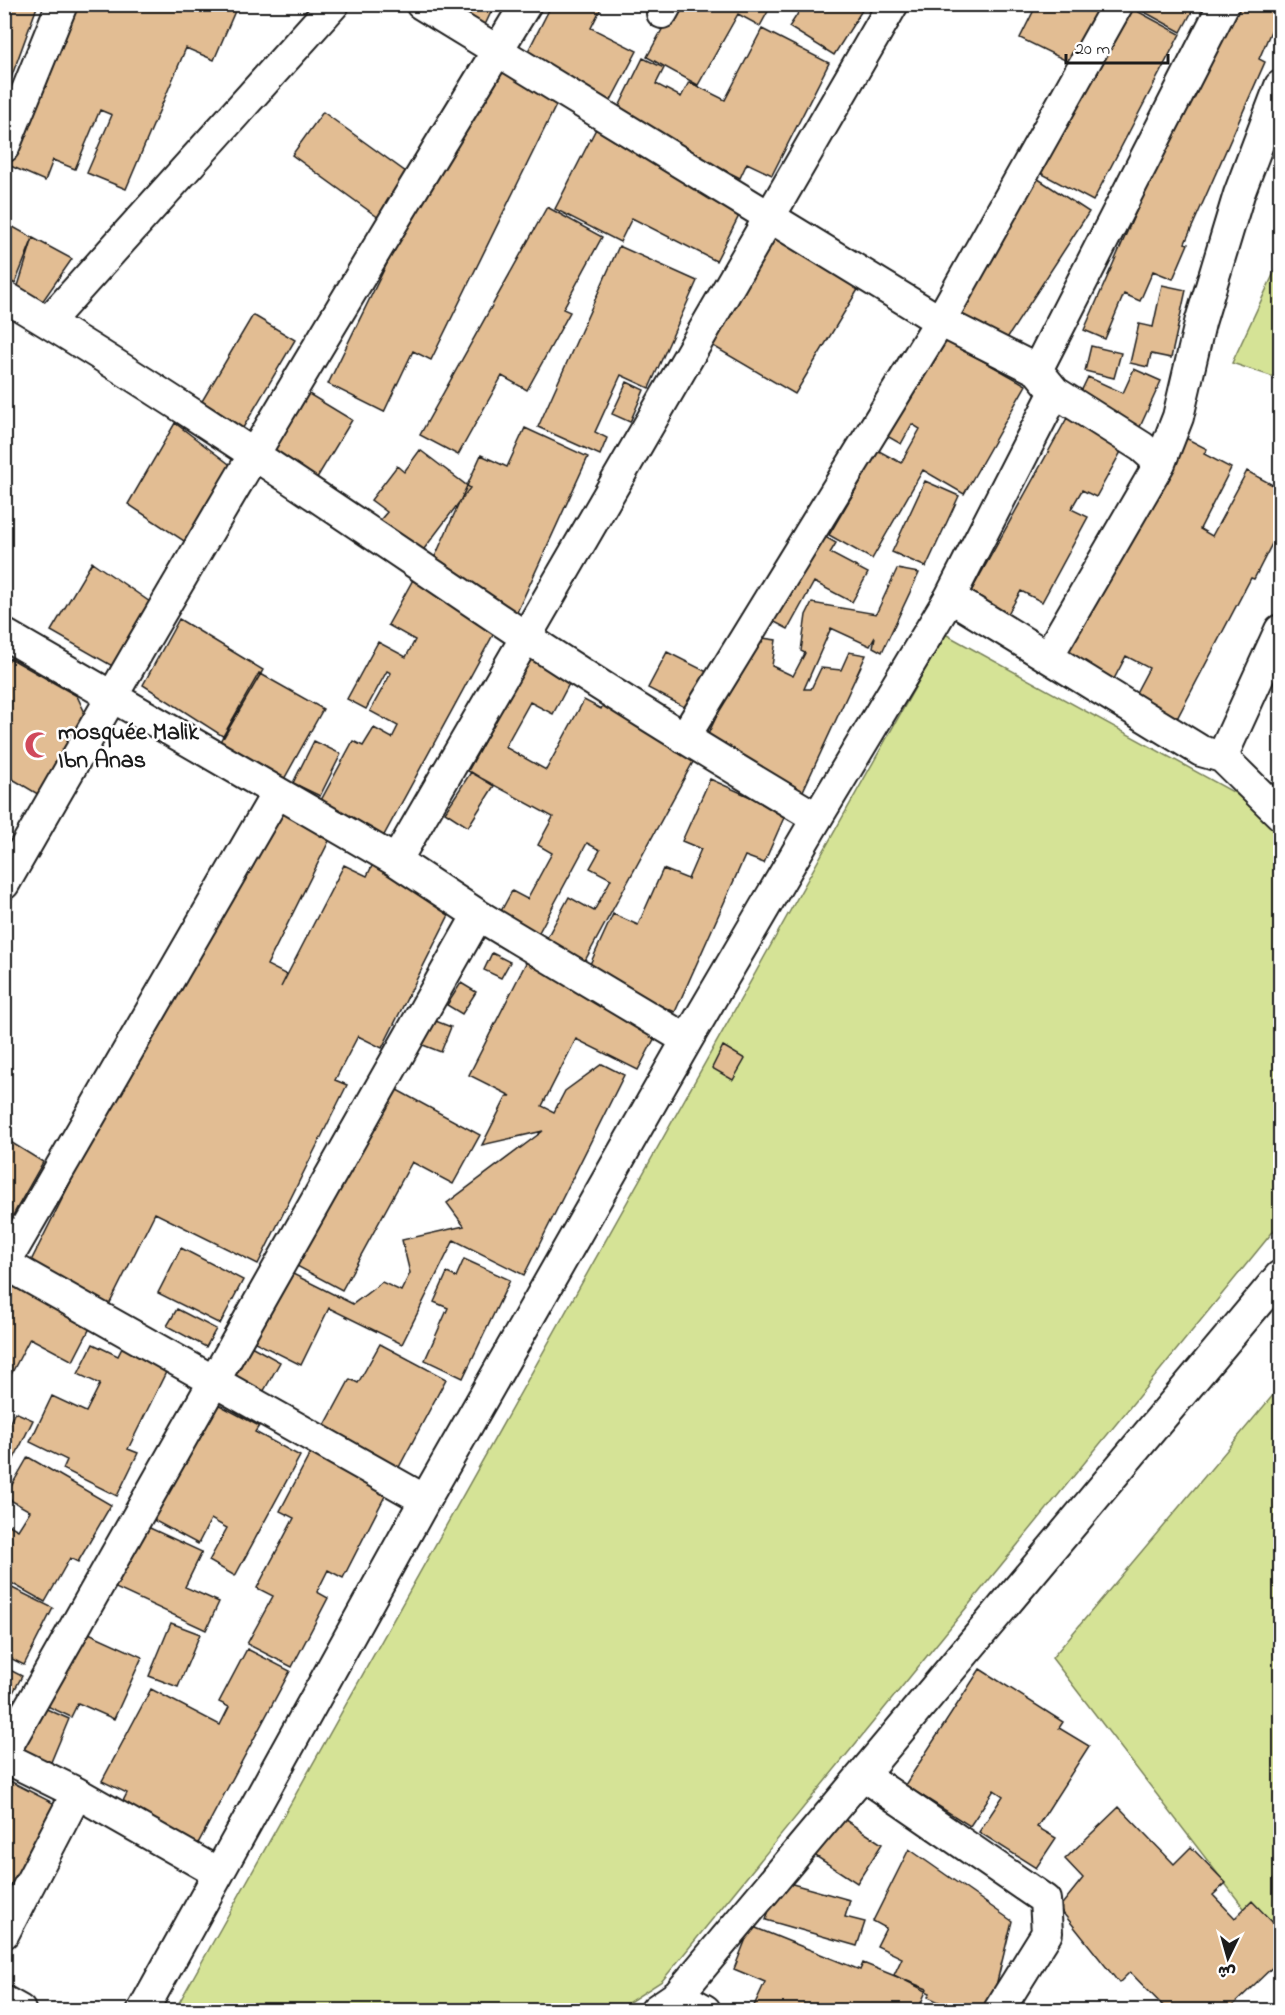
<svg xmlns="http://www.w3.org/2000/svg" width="1285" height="2015" font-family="'Indie Flower','Playpen Sans Arabic',sans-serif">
<rect width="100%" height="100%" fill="#fff"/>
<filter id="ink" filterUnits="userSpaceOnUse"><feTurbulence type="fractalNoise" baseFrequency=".0167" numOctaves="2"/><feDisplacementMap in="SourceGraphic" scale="12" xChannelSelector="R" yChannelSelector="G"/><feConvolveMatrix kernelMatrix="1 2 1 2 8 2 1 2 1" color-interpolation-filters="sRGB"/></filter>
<g filter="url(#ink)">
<path fill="#d5e396" stroke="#788059" stroke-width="1.5" d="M1280,260V379L1232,363Z
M945,634L1235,793L1280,834V1223L662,1981L617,2010H175Z
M1280,1387V1955L1052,1658Z"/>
<path fill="#e2bd93" stroke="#1c1c1c" stroke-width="1.5" d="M4,4H38L11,78L4,76Z
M73,4H238L214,60L186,48L126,189L87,173L112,115L100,110L75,169L53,160L45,181L6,164Z
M445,4H495L484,27Z
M552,4H603L591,28L637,51L609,104L523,61Z
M676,4H772L760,26L738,14L698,85L647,57Z
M804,4H866L834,55L789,27Z
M1037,4H1100L1071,63L1020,38Z
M1124,4L1180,34L1093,201L1033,169Z
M1130,4H1196L1181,32Z
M1227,4H1280V10L1259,59L1265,62L1185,243L1188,244L1173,279L1153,271L1140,301L1124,294L1105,339L1084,330Z
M762,29L829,63L772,175L747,163L740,178L615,115L643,58L664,68L656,84L681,97L689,82L725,100Z
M488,57L562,93L431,360L413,351L384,412L328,384Z
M323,112L410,175L379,218L292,155Z
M600,121L749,196L716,261L632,218L620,242L555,209Z
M1029,173L1089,212L1000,349L946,314Z
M547,207L602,237L563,309L570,312L527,390L502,376L458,455L420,435Z
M4,222L33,238L14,286L4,279Z
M775,232L862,283L795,394L708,343Z
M33,238L72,259L42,302L18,286Z
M619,246L697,281L649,388L621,375L595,432L607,438L600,455L538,427Z
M1162,285L1186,290L1171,358L1151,354L1148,367L1130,363L1139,324L1153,327Z
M253,315L295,340L237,438L195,413Z
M928,330L1026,385L964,494L923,470L872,559L829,535L863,477L854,473L870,446L901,463L920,429L912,424L901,444L873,428Z
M1091,346L1121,353L1114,378L1085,371Z
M1134,369L1161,381L1139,429L1077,400L1088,377L1123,393Z
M627,382L644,390L630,422L612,414Z
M304,391L352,420L312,486L264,458Z
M1067,418L1123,448L1096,497L1082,490L1071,509L1088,517L1042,602L1021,591L1002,624L958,615Z
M175,423L233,467L187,543L128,504Z
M525,428L588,457L517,612L428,572L481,455L507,467Z
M1178,434L1207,449L1204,454L1231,468L1200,529L1212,536L1247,471L1280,489V528L1254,579L1251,578L1172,728L1129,706L1149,668L1126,656L1102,702L1051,676Z
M420,450L470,488L418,557L376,525L387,512L371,500L397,466L404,472Z
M925,481L959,496L926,567L892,552Z
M815,531L836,543L830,553L868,573L852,602L814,582L788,629L767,618Z
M92,562L150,602L114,667L51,631Z
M897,569L919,573L882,652L873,647L875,637L870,646L831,628L804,689H811L821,668L841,670L849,652L866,655L802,793L702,747L739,669L756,637L776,640L772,666L793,676L805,653L801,651L806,615L812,603L876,614Z
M415,576L500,622L383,837L319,804L353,741L363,746L374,728L392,738L398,726L370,711L391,673L387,671L366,709L347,699L378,642L406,657L415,640L388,625Z
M179,619L263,670L224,737L143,685Z
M667,652L711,674L692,711L648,688Z
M10,658L77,696L87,717L41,796L4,774V668Z
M530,658L571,680L553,714L530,702L505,747L546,770L584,700L601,709L605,701L699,751L582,966L543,945L569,897L594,911L611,879L590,868L600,850L587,843L538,934L500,913L512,891L527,899L552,853L538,845L553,817L468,771Z
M259,673L323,709L283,781L218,745Z
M314,741L341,754L320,796L293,783Z
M471,772L494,786L468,827L445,812Z
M710,779L786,813L764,863L745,856L675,1012L586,973L613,914L638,925L663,869L688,879L701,849L682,841Z
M264,796L334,831L267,965L287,975L281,987L344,865L367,876L376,858L457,899L382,1048L358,1036L335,1080L347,1085L258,1264L155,1213L108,1307L28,1267Z
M492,953L510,962L501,978L484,970Z
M530,955L663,1022L638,1070L576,1039L542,1106L554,1112L565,1091L602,1064L624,1075L524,1275L454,1240L402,1344L329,1308L301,1365L253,1341L287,1271L353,1304L382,1282L401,1291L410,1273L402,1240L464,1226L447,1203L543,1131L482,1145L507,1096H511L469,1075Z
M461,983L476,992L462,1014L447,1005Z
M433,1020L451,1027L441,1052L423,1045Z
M723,1046L745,1059L733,1080L712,1068Z
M386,1084L480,1135L453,1184L412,1162L342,1290L295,1265Z
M4,1138L43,1162L4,1231Z
M181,1248L243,1280L220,1324L158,1293Z
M464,1259L510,1280L463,1378L425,1360L448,1308L434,1302L447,1273L456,1277Z
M4,1282L91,1326L73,1361L30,1338L4,1388Z
M177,1309L216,1329L206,1347L167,1326Z
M93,1344L118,1356L123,1346L168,1368L128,1449L138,1453L117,1496L63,1469L67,1460L30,1442L52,1396L86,1412L100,1384L78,1374Z
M380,1344L446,1379L398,1469L323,1429L350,1379L358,1383Z
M251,1346L280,1362L261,1396L232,1379Z
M210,1400L259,1426L255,1432L300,1456L235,1576L209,1561L227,1528L211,1519L198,1544L146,1516Z
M15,1412L33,1420L4,1479V1434Z
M312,1450L388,1490L343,1578L328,1570L317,1592L328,1598L292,1667L247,1644L273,1596L257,1588L294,1518L280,1511Z
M28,1457L111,1505L78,1562L70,1558L45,1602L4,1579V1522L18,1530L30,1511L5,1497Z
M139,1523L202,1552L185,1587L219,1602L206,1630L109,1585Z
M4,1584L53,1608L24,1665L4,1655Z
M171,1623L200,1634L178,1687L149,1676Z
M80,1629L142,1657L114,1719L78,1703L71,1717L45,1705Z
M247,1649L290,1671L195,1849L119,1809L127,1793L102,1781L151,1689L220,1725L229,1707L219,1702Z
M4,1667L22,1676L4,1709Z
M980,1669L1063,1722L1059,1728L1089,1746L1037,1827L1056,1838L1036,1868L979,1832L1003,1796L994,1790L970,1826L905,1785Z
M42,1707L69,1719L51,1762L23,1751Z
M4,1778L55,1804L4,1898Z
M1119,1807L1174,1864L1191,1847L1226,1883L1213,1895L1235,1918L1252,1901L1280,1930V1960L1228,2010H1167L1130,1972L1119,1983L1059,1908L1083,1878L1065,1859Z
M836,1814L882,1844L857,1883L811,1853Z
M909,1849L1012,1921L990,2010H956L928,1997L930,1993L894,1975L902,1958L877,1946L886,1928L873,1921Z
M778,1880L850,1900L845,1917L865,1922L857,1946L766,1920Z
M751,1926L860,1970L863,1963L927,1989L918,2010H752L765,1982L734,1969Z"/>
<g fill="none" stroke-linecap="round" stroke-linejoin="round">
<defs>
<path id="street" d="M421,4L940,321L1037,370L1055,392L1142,447L1160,463L1048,656
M662,13L667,4
M4,147L62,4
M4,296C182,402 352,521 524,636C620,699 718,759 817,818
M48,322L334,4
M1037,370L1224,4
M1160,463L1178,417L1200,323L1239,194L1280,86
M950,597L1201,751L1222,757
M1280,630L1222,757L1280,814
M4,634L396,861L478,915L687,1040
M684,738L940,321L1118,4
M396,861L893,4
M4,884C173,588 347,295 526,4
M4,1263L425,1500
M4,1265L277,793
M4,1752L478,915
M4,1757L77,1793L218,1873
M863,1775L1045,1900L1047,1933L999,2010
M4,1933L77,1793
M678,1995L1280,1276
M4,2001L20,2010
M143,2010L425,1500L687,1040L817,818L950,597L1055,392
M656,2010L678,1995L705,2010"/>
</defs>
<use href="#street" stroke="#1c1c1c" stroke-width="34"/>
<use href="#street" stroke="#fff" stroke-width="30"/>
</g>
</g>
<defs>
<symbol id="mosque-bare" viewBox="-9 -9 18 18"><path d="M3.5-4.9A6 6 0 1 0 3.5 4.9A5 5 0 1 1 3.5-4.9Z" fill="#d1495b" stroke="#fff" stroke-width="2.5" paint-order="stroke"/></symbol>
</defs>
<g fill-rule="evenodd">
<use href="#mosque-bare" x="19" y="726" width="38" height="38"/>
</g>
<g text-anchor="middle" stroke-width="5" stroke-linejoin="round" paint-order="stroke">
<g font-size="24" font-weight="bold" fill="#1c1c1c" stroke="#fff" text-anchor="start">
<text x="58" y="739">mosquée Malik<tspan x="58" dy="28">Ibn Anas</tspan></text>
</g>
</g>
<rect width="1285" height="2015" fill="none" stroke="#fff" stroke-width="24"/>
<rect x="12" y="12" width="1261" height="1991" fill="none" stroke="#1c1c1c" stroke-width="2" filter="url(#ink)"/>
<g transform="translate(1228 1958) rotate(185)" stroke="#ffffff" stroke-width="4.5" paint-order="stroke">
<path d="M0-4.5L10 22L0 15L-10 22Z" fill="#1c1c1c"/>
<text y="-9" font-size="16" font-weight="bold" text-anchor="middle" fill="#1c1c1c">ش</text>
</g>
<path d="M1066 54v9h102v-9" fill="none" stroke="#1c1c1c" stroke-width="3"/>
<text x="1075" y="54" font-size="18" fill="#1c1c1c" stroke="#ffffff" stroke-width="4.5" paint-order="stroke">20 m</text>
</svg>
